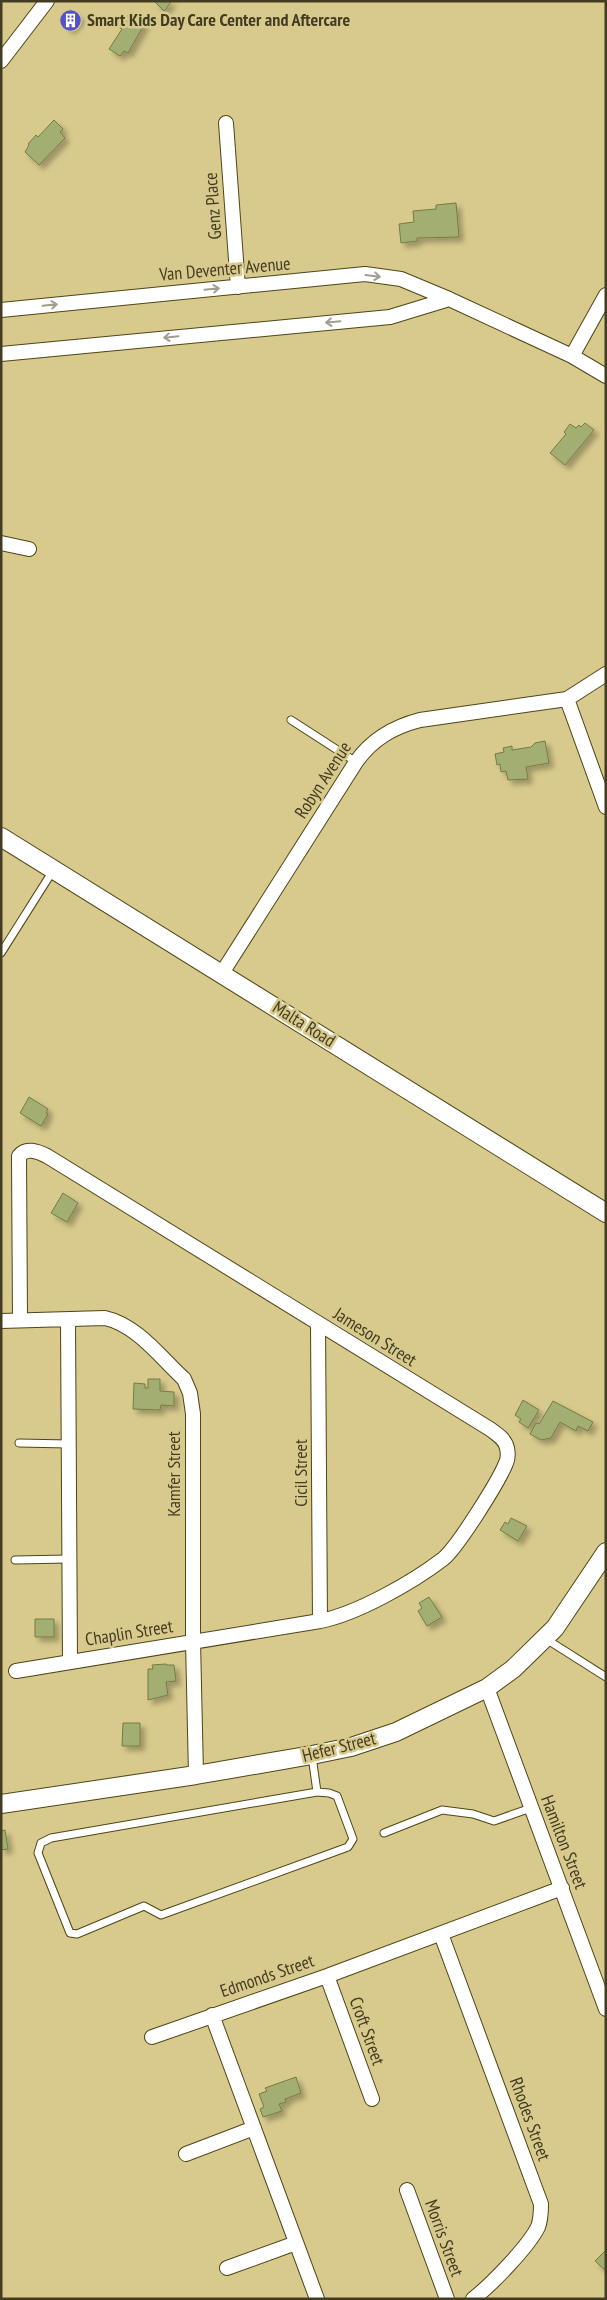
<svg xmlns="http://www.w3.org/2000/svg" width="607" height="2300" font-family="'PT Sans Narrow',sans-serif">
<defs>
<filter id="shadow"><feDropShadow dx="4.5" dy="4.5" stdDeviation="2.5" flood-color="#0004"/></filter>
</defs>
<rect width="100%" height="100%" fill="#d8ca8c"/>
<path fill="#a2ae72" stroke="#737d43" filter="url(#shadow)" d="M154,1H172L164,11Z
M71,10L81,18L70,30L61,22Z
M131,14L145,23L128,53L124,51L120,56L109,49L122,29L120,28L128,15L130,16Z
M54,120L63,129L60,132L65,138L39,165L25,152L29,145L28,144L36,135L38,137Z
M456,203L459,237L417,238V241L401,243L399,224L414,222L413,211L436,209V205Z
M585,423L594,430L565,465L550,453L566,434L564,432L570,424L576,428L579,425L581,427Z
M545,741L549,763L526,767L528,779L508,780L506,771L501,772L500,764L497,765L495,754L504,752L503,748L512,746V750L531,747L535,743Z
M29,1097L48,1109L46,1113L48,1114L41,1126L20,1113Z
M63,1193L78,1203L67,1222L51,1213Z
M148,1379H160V1391L174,1392V1406L161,1405L160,1410L133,1409L134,1383L145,1384V1388H148Z
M523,1400L539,1410L528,1428L519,1422L521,1419L515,1415Z
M553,1401L593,1422L588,1431L578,1426L576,1431L560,1422L551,1438L541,1440L530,1434L536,1423L539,1424Z
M511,1518L527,1526L518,1541L500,1530L505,1522L508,1524Z
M429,1597L442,1617L427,1626L418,1611L422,1608L419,1603Z
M35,1619H54V1637H35Z
M166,1664V1665H174L176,1681L166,1682L168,1695L148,1700V1669H153L152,1665Z
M123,1723H140V1746H122Z
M5,1830L8,1849L1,1850V1831Z
M296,2077L301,2093L285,2099L286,2102L279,2104L282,2111L263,2117L260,2109L264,2107L259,2094L267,2091L265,2088Z
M606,2250V2271L595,2261Z"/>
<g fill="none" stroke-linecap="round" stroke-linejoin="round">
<defs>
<path id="service" d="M291,720L356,762
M1,953L54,869
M19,1443L69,1444
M15,1560L68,1559
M546,1639L606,1677
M312,1756L317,1792
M317,1792L329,1793L337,1796L353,1839L348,1847L161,1915L144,1906L77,1934L70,1933L38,1853L41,1843L51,1838Z
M384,1833L442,1810L473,1814L494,1821L531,1808"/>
<path id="minor" d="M1,61L47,1
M226,123L238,287
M1,310L365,274L401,279L449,299L572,356L606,376
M1,354L390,317L449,299
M572,356L606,295
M1,543L29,549
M567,699L606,807
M222,973L356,762C372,739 393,727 420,720L567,699L606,674
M68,1320L70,1661
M1,1321L105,1318C137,1325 161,1358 184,1379L190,1393L193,1414V1641L196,1775
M318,1324L320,1621
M16,1671L320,1621C357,1614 413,1582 443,1559C457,1548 499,1481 506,1463C508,1459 508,1453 507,1448C505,1439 497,1434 490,1429L47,1156C37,1151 26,1147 19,1156L20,1320
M487,1688L606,2009
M441,1934L541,2204C541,2212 541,2219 538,2227C528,2247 491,2285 473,2299
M327,1976L372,2099
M212,2015L317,2299
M152,2037L327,1976L562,1888
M186,2154L254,2128
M407,2190L447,2299
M227,2268L296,2243"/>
<path id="tertiary" d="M1,837L606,1213
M1,1804L196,1775L312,1755L351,1747L396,1732L487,1688L513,1669L555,1628L606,1552"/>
</defs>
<use href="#service" stroke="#4f4516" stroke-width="9"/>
<use href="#minor" stroke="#4f4516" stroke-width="16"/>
<use href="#tertiary" stroke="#4f4516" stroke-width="20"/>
<use href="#service" stroke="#fff" stroke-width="7"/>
<use href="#minor" stroke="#fff" stroke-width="14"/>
<use href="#tertiary" stroke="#fff" stroke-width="18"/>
</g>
<defs><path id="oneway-shaft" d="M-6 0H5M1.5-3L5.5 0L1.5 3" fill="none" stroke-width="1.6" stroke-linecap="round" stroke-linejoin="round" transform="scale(1.25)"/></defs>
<g stroke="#a09e91">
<use href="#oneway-shaft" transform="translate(373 276) rotate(7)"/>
<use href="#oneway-shaft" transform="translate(212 289) rotate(-6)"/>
<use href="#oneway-shaft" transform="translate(50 305) rotate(-6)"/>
<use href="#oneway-shaft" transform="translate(333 322) rotate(175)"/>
<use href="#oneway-shaft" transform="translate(171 337) rotate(174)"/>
</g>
<defs>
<symbol id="building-disc" viewBox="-11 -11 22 22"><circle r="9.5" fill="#5253ca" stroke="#d8ca8c"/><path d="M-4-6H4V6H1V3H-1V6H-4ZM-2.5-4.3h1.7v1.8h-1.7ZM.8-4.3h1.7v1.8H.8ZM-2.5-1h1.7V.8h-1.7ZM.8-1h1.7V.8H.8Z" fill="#fff"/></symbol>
</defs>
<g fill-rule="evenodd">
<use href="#building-disc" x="58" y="8" width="25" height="25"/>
</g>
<g text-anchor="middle" stroke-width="5" stroke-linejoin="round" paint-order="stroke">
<g font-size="18" font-weight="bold" fill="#423c23" stroke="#d8ca8c" text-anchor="start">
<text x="87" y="26">Smart Kids Day Care Center and Aftercare</text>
</g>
<g font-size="18" fill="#423c23" stroke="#d8ca8c">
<text transform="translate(213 206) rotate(-94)" y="6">Genz Place</text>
<text transform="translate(225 269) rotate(-5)" y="6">Van Deventer Avenue</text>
<text transform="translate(323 780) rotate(-57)" y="6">Robyn Avenue</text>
<text transform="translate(304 1024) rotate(32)" y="6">Malta Road</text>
<text transform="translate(375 1337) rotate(32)" y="6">Jameson Street</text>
<text transform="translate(301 1473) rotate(-90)" y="6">Cicil Street</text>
<text transform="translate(174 1474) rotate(-90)" y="6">Kamfer Street</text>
<text transform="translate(129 1633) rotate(-9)" y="6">Chaplin Street</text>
<text transform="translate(339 1747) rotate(-14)" y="6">Hefer Street</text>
<text transform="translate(564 1842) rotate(69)" y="6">Hamilton Street</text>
<text transform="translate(267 1976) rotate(-19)" y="6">Edmonds Street</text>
<text transform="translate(367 2031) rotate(70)" y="6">Croft Street</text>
<text transform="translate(530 2119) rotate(70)" y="6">Rhodes Street</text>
<text transform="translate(444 2238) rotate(70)" y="6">Morris Street</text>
</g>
</g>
<rect width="607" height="2300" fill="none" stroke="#423c23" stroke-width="5"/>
</svg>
